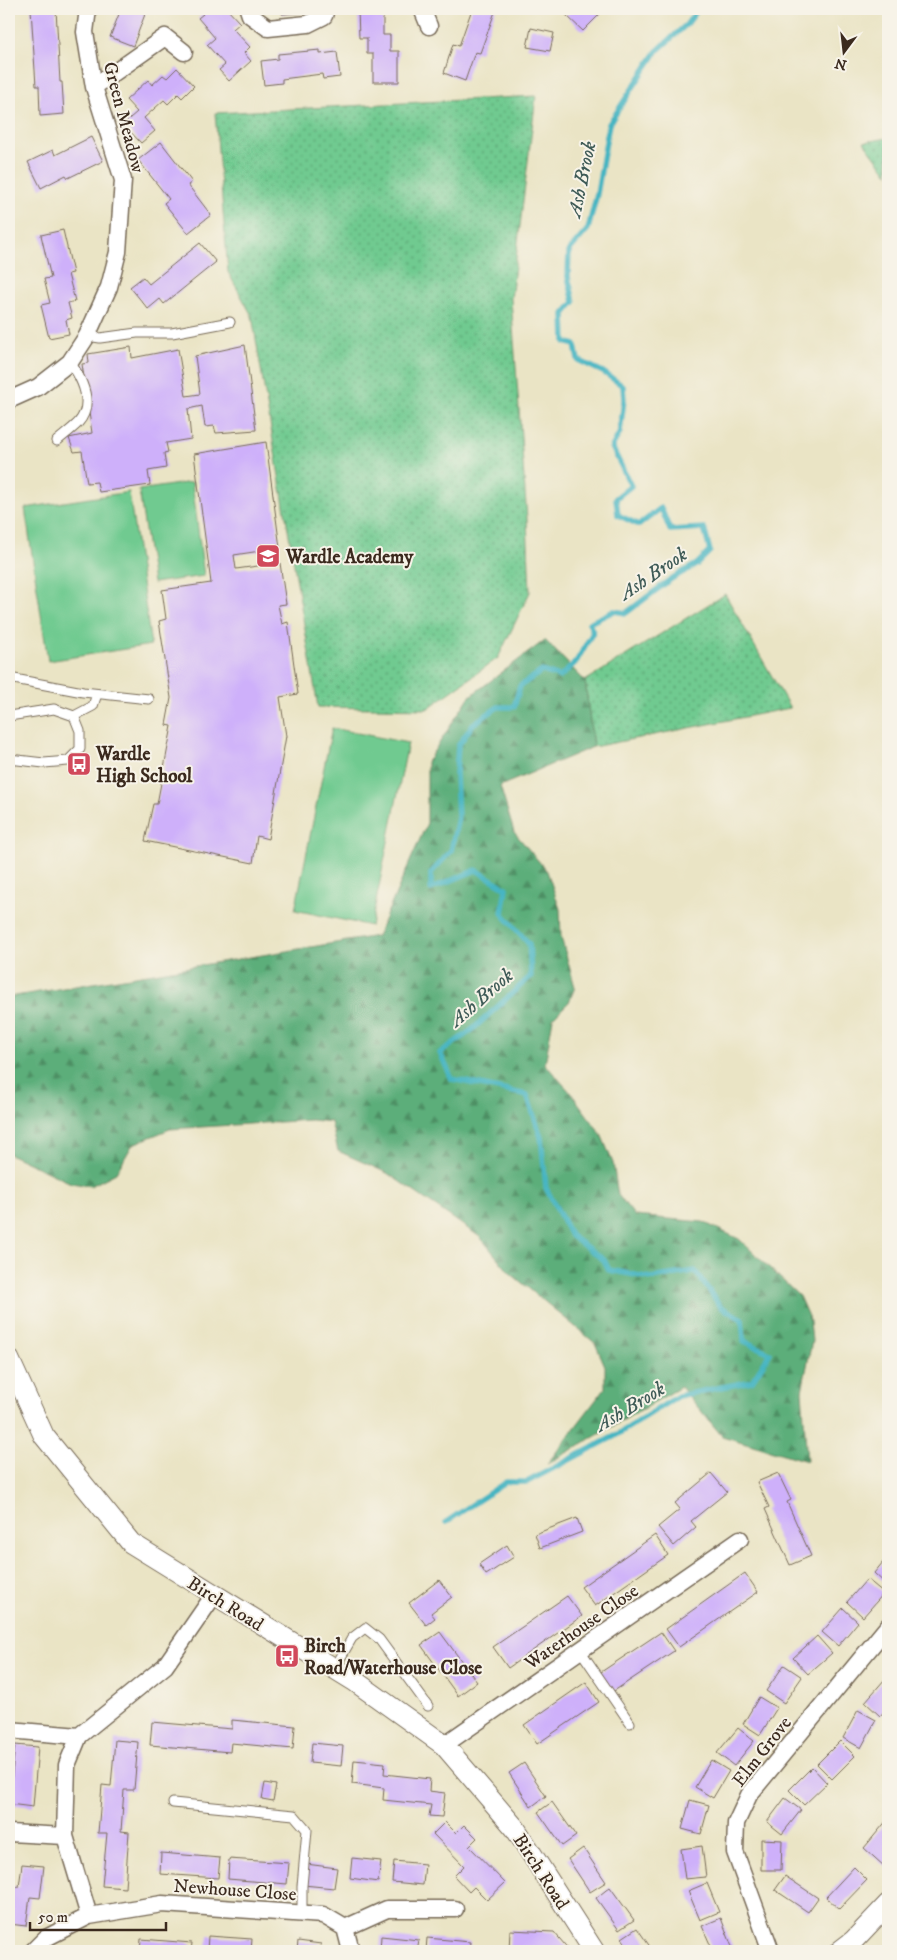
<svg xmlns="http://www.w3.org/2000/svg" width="897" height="1960" font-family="'IM FELL DW Pica',serif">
<defs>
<pattern id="green-dots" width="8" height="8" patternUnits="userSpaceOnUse" patternTransform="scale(1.25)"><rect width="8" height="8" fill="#70ca90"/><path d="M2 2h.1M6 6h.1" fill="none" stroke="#5da475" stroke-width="1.8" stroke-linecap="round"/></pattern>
<pattern id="forest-firs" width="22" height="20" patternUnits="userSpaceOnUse" patternTransform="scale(1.25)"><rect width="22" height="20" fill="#5cae7a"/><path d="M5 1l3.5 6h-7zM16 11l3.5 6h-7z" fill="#4d8e63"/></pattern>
</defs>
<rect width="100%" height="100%" fill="#f7f3e8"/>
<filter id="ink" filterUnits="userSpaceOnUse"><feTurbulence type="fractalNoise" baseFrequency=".02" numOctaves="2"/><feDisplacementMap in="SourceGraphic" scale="10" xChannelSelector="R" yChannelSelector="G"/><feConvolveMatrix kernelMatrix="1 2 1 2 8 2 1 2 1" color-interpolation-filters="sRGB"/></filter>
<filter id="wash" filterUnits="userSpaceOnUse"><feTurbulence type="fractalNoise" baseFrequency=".0096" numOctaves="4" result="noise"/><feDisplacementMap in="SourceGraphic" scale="20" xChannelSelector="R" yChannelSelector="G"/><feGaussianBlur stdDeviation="1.12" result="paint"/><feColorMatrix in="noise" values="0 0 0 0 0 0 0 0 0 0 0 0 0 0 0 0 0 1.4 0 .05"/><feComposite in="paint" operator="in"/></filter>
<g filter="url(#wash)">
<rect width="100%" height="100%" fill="#eae4c5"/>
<path fill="url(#green-dots)" stroke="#567a57" d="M536,96L511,299L527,519L530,592L498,658L427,709L318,707L252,316L228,272L215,113Z
M888,138V174L864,142Z
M725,594L790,708L593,747L585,681Z"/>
<path fill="url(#forest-firs)" stroke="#4c6c4c" d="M545,640L585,681L593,747L500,786L514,832L547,871L560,909L561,937L575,987L569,1002L553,1018L545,1064L571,1093L601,1134L613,1163L618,1195L635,1216L703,1222L739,1239L799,1296L810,1321L812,1341L802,1391L807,1461L722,1436L681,1387L547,1464L605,1388V1366L595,1343L510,1273L480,1237L387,1173L338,1151L331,1122L311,1120L170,1129L133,1144L116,1173L91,1186L71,1183L9,1154V997L377,936L427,823V762L469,697Z"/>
<path fill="#70ca90" stroke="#567a57" d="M192,482L204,576L153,583L139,490Z
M129,492L151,645L48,661L25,508Z
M332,728L408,743L371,926L295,910Z"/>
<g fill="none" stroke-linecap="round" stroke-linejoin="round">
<path stroke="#47b5c2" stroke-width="5.5" d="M446,1522L506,1482H527L615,1436L678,1396L752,1381L770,1353L744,1341L742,1319L721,1307L695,1271L651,1278L609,1270L604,1260L571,1236L546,1188L541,1137L527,1095L452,1079L440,1053L472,1030L531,976L529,944L502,913L506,888L476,870L431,889V873L451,851L458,817L456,773L458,746L473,724L498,707H514L520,686L542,671L560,677L576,662L593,632L589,623L614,611L626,613L671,579L697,564L710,551L704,528L670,530L661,508L639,525L618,515L616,498L631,486L612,447L620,432L624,400L623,386L603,372L578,360L575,345L565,342L564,314L574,302L568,277L569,251L588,229L597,194L609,124L657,51L687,24L698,9"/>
</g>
<g id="blocks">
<path fill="#ceb0fa" d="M31,9H56L60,82H62L64,114L40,116L39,86H36Z
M121,9H147L133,46L110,37Z
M198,9H227L240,23L233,29L250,47L244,53L251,61L229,81L219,70L225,65L207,45L215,38L198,18L203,14Z
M281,9H309V12L282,14Z
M358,9H383V35H390V51H399V82H373V54H367V38H359Z
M472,9H496L480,53L475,52L465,81L444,73L453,44L459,46Z
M572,9H605L583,31L566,15Z
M531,28L554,33L550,51L527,47Z
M320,50V54L337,52L340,77L323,79L322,74L282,79V83L264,85L261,61L278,59V54Z
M177,68L194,86L182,98L178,94L168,104L164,100L144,118L155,131L141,143L123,124L137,112L126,100L148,80L152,85L163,75L167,78Z
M91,137L103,161L68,178L66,175L41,188L28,162L53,150L55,155Z
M161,142L192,182L188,185L211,215L188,233L164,203L169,199L138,160Z
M63,230L73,273L68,274L75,301L68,303L72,318L66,320L69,334L49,338L41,305L50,303L44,279L51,278L41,235Z
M200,243L216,262L164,304L160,299L148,309L130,287L143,277L149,284Z
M245,345L256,430L216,433L214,426L205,427L202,406L188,409L191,439L166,443L168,452L164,453L166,468L148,471L150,485L99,492L97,482L87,483L82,451L74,452L69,438L92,433L82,364L89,363L88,354L131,347L132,358L178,349L186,396L200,394L195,356Z
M266,442L280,548L234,555L236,569L280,563L286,604L278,605L282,624L288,622L298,694L280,697L286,736L268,839L257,836L253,863L145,841L153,804H157L172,726L166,725L171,698L159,621L166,619L162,590L211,583L194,454Z
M711,1473L727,1492L691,1521L696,1527L674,1546L658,1527L680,1509L675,1503Z
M778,1473L791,1500L787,1502L811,1556L790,1565L765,1509L769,1507L757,1482Z
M577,1518L582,1532L540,1548L535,1534Z
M655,1535L668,1555L595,1606L581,1587Z
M507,1545L514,1557L486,1575L479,1564Z
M888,1556V1586L874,1573Z
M745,1573L758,1592L679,1647L666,1629Z
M867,1579L884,1593L863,1617L847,1602Z
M439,1580L452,1597L431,1613L435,1618L426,1625L409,1603Z
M567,1596L582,1616L508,1668L493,1647Z
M843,1608L858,1622L838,1646L822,1632Z
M440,1632L477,1682L458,1696L421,1645Z
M661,1632L674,1651L611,1693L598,1674Z
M817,1636L832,1653L808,1674L793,1658Z
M784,1665L802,1677L784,1703L766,1691Z
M885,1679L888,1682V1707L880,1716L865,1702Z
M586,1682L599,1702L537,1744L524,1725Z
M759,1697L777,1708L760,1735L743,1724Z
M858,1710L876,1720L861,1748L843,1738Z
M232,1720L295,1726L293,1749L231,1743L230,1752L150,1745L152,1722L232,1729Z
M738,1728L754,1741L734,1766L717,1753Z
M115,1740L138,1742L134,1790H124L121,1831L129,1832L125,1888L102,1886L107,1833H98L102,1785L111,1786Z
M840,1741L855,1756L832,1779L817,1764Z
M312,1743L343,1746L341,1766L310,1763Z
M15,1745L38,1747L33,1807L9,1804Z
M354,1760L385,1763L384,1774L430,1779L429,1791L445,1793L442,1817L429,1816L431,1805L383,1800L384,1788L352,1784Z
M711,1760L729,1771L713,1798L695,1787Z
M524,1763L546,1796L531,1807L509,1773Z
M812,1767L827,1783L804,1805L789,1790Z
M265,1783L276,1785L273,1801L262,1799Z
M785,1798L801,1810L782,1834L767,1822Z
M690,1800L709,1805L701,1834L682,1829Z
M552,1802L576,1836L562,1846L538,1812Z
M888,1819V1864L885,1867L864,1848Z
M445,1822L456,1833L464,1825L477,1838L469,1846L505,1883L487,1900L474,1887L469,1892L454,1876L464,1866L433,1834Z
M761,1839L782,1840L781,1870H761Z
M702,1846L706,1877L685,1879L681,1849Z
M583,1848L606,1882L590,1892L568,1859Z
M161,1853L220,1858L218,1878L160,1874Z
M352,1858L381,1861L378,1882L350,1878Z
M229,1859L289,1863L287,1884L228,1879Z
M394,1861L425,1864L423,1885L392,1882Z
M22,1864L44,1866L40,1898L30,1897L26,1926L9,1924L10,1886L19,1887Z
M306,1864L337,1868L334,1888L303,1885Z
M854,1867L867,1880L839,1909L826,1897Z
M785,1876L818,1898L808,1912L775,1890Z
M707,1883L719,1912L700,1920L688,1891Z
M610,1887L634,1920L619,1930L596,1898Z
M721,1918L732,1947L721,1951H713L702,1926Z
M637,1928L653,1951H631L622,1938Z
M510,1930L554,1932L570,1951H537L532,1946V1951H509Z
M208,1936L252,1939L251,1951H207Z
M381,1936L419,1940L417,1951H380Z
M427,1938L470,1942L469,1951H426Z
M141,1939L192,1943L191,1951H140Z
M298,1941L321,1944L320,1951H297Z"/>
</g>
</g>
<g filter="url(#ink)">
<use href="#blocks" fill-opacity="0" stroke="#786b58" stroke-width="1"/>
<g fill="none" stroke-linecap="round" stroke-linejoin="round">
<defs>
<path id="service" d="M87,336L100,338L137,333H172L230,322
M57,441C64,435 72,429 78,423C95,404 82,379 70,362
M9,678L83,692L149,699
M9,716L54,709L74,716L80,731V749L68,761L44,763L9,759
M74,716L93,706L97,694
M580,1650L630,1723
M334,1669L352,1638L365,1628L379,1639L428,1706
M173,1803L294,1815L307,1830L302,1886V1914"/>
<path id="minor" d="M248,9L250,15L268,28L308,24L324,16L326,9
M422,9L429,26
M94,87L165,37L184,52
M9,400L38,387L70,362L87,336L109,287L118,252L123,180L94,87L85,32L88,9
M9,1730L79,1736
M444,1745L740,1539
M9,1833L65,1836
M89,1916L65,1836L67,1765L79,1736L165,1666L214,1595
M345,1928L387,1909H455
M33,1951L46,1938L89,1916L162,1904L323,1915L345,1928L351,1951
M771,1951L735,1852L736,1823L749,1795L888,1626"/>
<path id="tertiary" d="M9,1359L44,1436L131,1543L356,1682L444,1745L515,1828L594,1951
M840,1951L853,1941L888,1904"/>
</defs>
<use href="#service" stroke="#786b58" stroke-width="11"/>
<use href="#minor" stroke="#786b58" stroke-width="19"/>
<use href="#tertiary" stroke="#786b58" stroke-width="22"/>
<use href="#service" stroke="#fff" stroke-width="9"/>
<use href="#minor" stroke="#fff" stroke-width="16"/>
<use href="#tertiary" stroke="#fff" stroke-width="20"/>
</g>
</g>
<defs>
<symbol id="school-square" viewBox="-11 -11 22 22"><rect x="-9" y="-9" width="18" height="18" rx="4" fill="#d1495b" stroke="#f7f3e8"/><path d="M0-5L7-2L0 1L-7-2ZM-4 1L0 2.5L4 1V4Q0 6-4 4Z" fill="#fff"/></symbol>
<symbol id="bus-square" viewBox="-11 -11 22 22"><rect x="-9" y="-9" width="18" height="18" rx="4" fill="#d1495b" stroke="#f7f3e8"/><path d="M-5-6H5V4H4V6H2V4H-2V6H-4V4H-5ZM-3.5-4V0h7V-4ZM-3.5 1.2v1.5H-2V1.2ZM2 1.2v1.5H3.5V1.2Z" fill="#fff"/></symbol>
</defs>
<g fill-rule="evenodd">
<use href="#school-square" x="254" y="542" width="28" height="28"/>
<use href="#bus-square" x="65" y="750" width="28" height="28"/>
<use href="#bus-square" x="273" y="1642" width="28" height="28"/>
</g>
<g text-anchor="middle" stroke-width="4" stroke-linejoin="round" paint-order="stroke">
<g font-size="19" fill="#3b2a1e" stroke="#f7f3e8">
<text transform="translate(125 117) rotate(75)" y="7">Green Meadow</text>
<text transform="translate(226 1603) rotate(32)" y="7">Birch Road</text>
<text transform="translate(581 1626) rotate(-35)" y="7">Waterhouse Close</text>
<text transform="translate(761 1751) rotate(-52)" y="7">Elm Grove</text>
<text transform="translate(542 1871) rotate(57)" y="7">Birch Road</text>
<text transform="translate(235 1889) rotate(4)" y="7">Newhouse Close</text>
</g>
<g font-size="19" font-weight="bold" fill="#3b2a1e" stroke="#f7f3e8" text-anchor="start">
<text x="286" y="563">Wardle Academy</text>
<text x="96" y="760">Wardle<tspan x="96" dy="22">High School</tspan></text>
<text x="304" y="1652">Birch<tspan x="304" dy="22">Road/Waterhouse Close</tspan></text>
</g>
<g font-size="20" font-style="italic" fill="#3f5b57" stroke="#f7f3e8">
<text transform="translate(581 179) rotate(-78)" y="7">Ash Brook</text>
<text transform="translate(653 573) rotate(-34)" y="7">Ash Brook</text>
<text transform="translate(481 997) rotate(-41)" y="7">Ash Brook</text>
<text transform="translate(630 1406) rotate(-31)" y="7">Ash Brook</text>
</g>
</g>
<rect width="897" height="1960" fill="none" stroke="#f7f3e8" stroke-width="30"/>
<g transform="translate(844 52) rotate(195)" stroke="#f7f3e8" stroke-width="4" paint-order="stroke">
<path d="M0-4L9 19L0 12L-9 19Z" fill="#3b2a1e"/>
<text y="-8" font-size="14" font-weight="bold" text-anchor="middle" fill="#3b2a1e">N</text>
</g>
<path d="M30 1922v8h136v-8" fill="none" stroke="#3b2a1e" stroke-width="2.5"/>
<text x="38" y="1922" font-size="15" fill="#3b2a1e" stroke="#f7f3e8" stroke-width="4" paint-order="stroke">50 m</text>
</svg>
